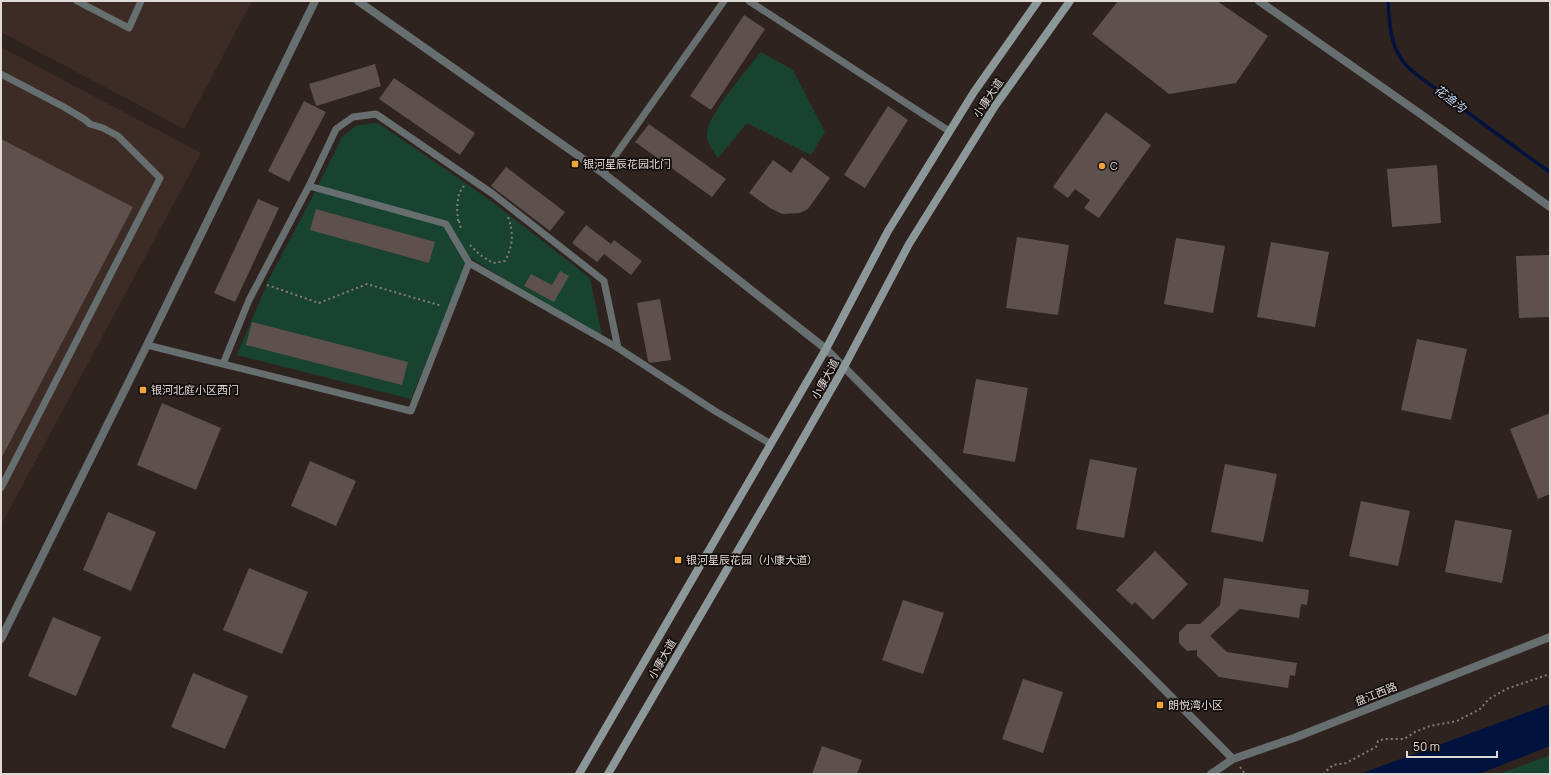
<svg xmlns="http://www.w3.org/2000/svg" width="1551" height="775" font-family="Manrope,'Noto Sans SC',sans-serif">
<rect width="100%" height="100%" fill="#2f231f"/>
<path fill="#3c2c25" d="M1,1H252L184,129L1,32Z
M1,47L201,153L1,525Z"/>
<path fill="#184331" d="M761,52L793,70L825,132L811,155L747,123L718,158C713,150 706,144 707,133C707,116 749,67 761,52Z
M378,123L487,198L590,278L603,340L469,257L411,399L237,355L269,279L316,190L342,137L357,125Z
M1550,755V774H1499Z"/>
<path fill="#00133e" d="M1550,704V746L1479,774H1360Z"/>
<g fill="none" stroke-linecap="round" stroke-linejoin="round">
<path stroke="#00133e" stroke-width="3.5" d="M1388,1C1389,21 1390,43 1402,60C1409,71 1428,83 1439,91C1476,119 1513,146 1550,172"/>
</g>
<path fill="#5e504c" d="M1118,1H1217L1268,36L1236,83L1169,94L1092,34Z
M744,15L765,29L711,110L690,96Z
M375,64L381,86L316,106L309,84Z
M394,78L475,133L460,155L379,99Z
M304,101L326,112L289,182L268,171Z
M888,106L908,120L865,188L844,175Z
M1106,112L1151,145L1099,218L1084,208L1090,200L1075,189L1068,198L1053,187Z
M649,124L726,179L712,197L635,142Z
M1,139L133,207L1,459Z
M802,157L830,178L808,209L800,213L782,214L770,208L749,193L773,160L791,173Z
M1437,165L1441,223L1392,227L1387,169Z
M506,167L565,212L550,231L491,186Z
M258,199L279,208L235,302L214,293Z
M316,209L435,242L429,263L310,230Z
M586,225L611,244L614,240L642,261L631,275L604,254L597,262L572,243Z
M1017,237L1069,245L1058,315L1006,308Z
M1176,238L1225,246L1213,313L1164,304Z
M1271,242L1329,252L1315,327L1257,317Z
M1550,255V317L1519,318L1516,256Z
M560,271L569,276L554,302L524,286L531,274L552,285Z
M660,299L671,360L650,363L648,361L637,303Z
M252,322L408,362L402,385L246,345Z
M1417,339L1467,349L1451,420L1401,410Z
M976,379L1028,388L1015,462L963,453Z
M162,403L221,428L196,490L137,465Z
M1550,413V494L1538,499L1510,429Z
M1090,459L1137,468L1124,538L1076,529Z
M310,461L356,481L336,526L291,506Z
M1225,464L1277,474L1263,542L1211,532Z
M1361,501L1410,511L1398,566L1349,556Z
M108,512L156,532L131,591L83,570Z
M1455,520L1512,530L1502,583L1445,572Z
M1155,551L1188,584L1153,620L1135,602L1132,605L1116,590Z
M249,568L308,592L282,654L223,630Z
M1224,578L1309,590L1307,605L1301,604L1299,618L1240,609L1210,636L1227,652L1297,663L1295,676L1290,675L1288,688L1219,677L1197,656V650L1187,651L1179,643V632L1187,624H1200L1220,605Z
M903,600L944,613L923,674L882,660Z
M53,617L101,637L76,696L28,676Z
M193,673L248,696L225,749L171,727Z
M1023,679L1063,692L1043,753L1002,739Z
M822,746L862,760L857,774H812Z"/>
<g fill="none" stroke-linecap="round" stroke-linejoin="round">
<path stroke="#867c79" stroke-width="2" stroke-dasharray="2 3" stroke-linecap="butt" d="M458,221L457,207L459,193L464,186
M459,221L461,229
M470,245L480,255L493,263L505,261C513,246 514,233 508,217
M267,285L319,303L367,284L442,306
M1240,767L1245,774
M1323,774L1333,765L1346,763L1376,747L1378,741L1384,739H1404L1415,732L1430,726L1457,721L1480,709L1489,699L1506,689L1550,674"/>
<path stroke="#676e70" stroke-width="7" d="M77,1L129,28L141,1
M749,1L949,131
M1,74L64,107L84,119L90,124L103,128L118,136L160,178L1,488
M603,173L724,1
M309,186L249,300L223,364L411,411L469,263
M147,345L223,364
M618,348L604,281L493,194L376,114L353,117L336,129L309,186L446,224L469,263L618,348L715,411L771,444"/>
<path stroke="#676e70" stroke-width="8" d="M1259,1L1422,115L1550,207
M1,639L147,345L315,1"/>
<path stroke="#676e70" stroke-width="8" d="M358,1L603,173L826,349L1233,759
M1211,774L1233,759L1294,738L1550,637"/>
<path stroke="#8c9799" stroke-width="8" d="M579,774L826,349L888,231L974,92L1038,1
M608,774L793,456L844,367L909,244L995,106L1070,1"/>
</g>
<g fill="#efa73d" stroke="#130e0c" stroke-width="1.5">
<rect x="571" y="160" width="8" height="8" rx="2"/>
<circle cx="1102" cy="166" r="4"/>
<rect x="139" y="386" width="8" height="8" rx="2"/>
<rect x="674" y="556" width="8" height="8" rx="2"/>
<rect x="1156" y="701" width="8" height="8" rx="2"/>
</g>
<g text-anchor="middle" stroke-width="3.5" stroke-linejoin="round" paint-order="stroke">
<g font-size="11" fill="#e1d9d6" stroke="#130e0c">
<text transform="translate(988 98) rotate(-56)" y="4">小康大道</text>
<text transform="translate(825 379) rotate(-61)" y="4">小康大道</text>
<text transform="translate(662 659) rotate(-60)" y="4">小康大道</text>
<text transform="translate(1376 694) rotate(-22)" y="4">盘江西路</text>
</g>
<g font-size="11" fill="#e1d9d6" stroke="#130e0c" text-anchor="start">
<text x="583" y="168">银河星辰花园北门</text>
<text x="1110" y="170">C</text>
<text x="151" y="394">银河北庭小区西门</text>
<text x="686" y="564">银河星辰花园（小康大道）</text>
<text x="1168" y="709">朗悦湾小区</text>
</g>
<g font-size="12" font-style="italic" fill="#c4d7f5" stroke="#130e0c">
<text transform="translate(1450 99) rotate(38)" y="4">花渔沟</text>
</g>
</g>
<rect width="1551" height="775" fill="none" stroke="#e1d9d6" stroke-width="4"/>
<path d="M1407 751v6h90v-6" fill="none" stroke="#e1d9d6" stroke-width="2"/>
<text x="1413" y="751" font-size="12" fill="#e1d9d6" stroke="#130e0c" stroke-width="3" paint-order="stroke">50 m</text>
</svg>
